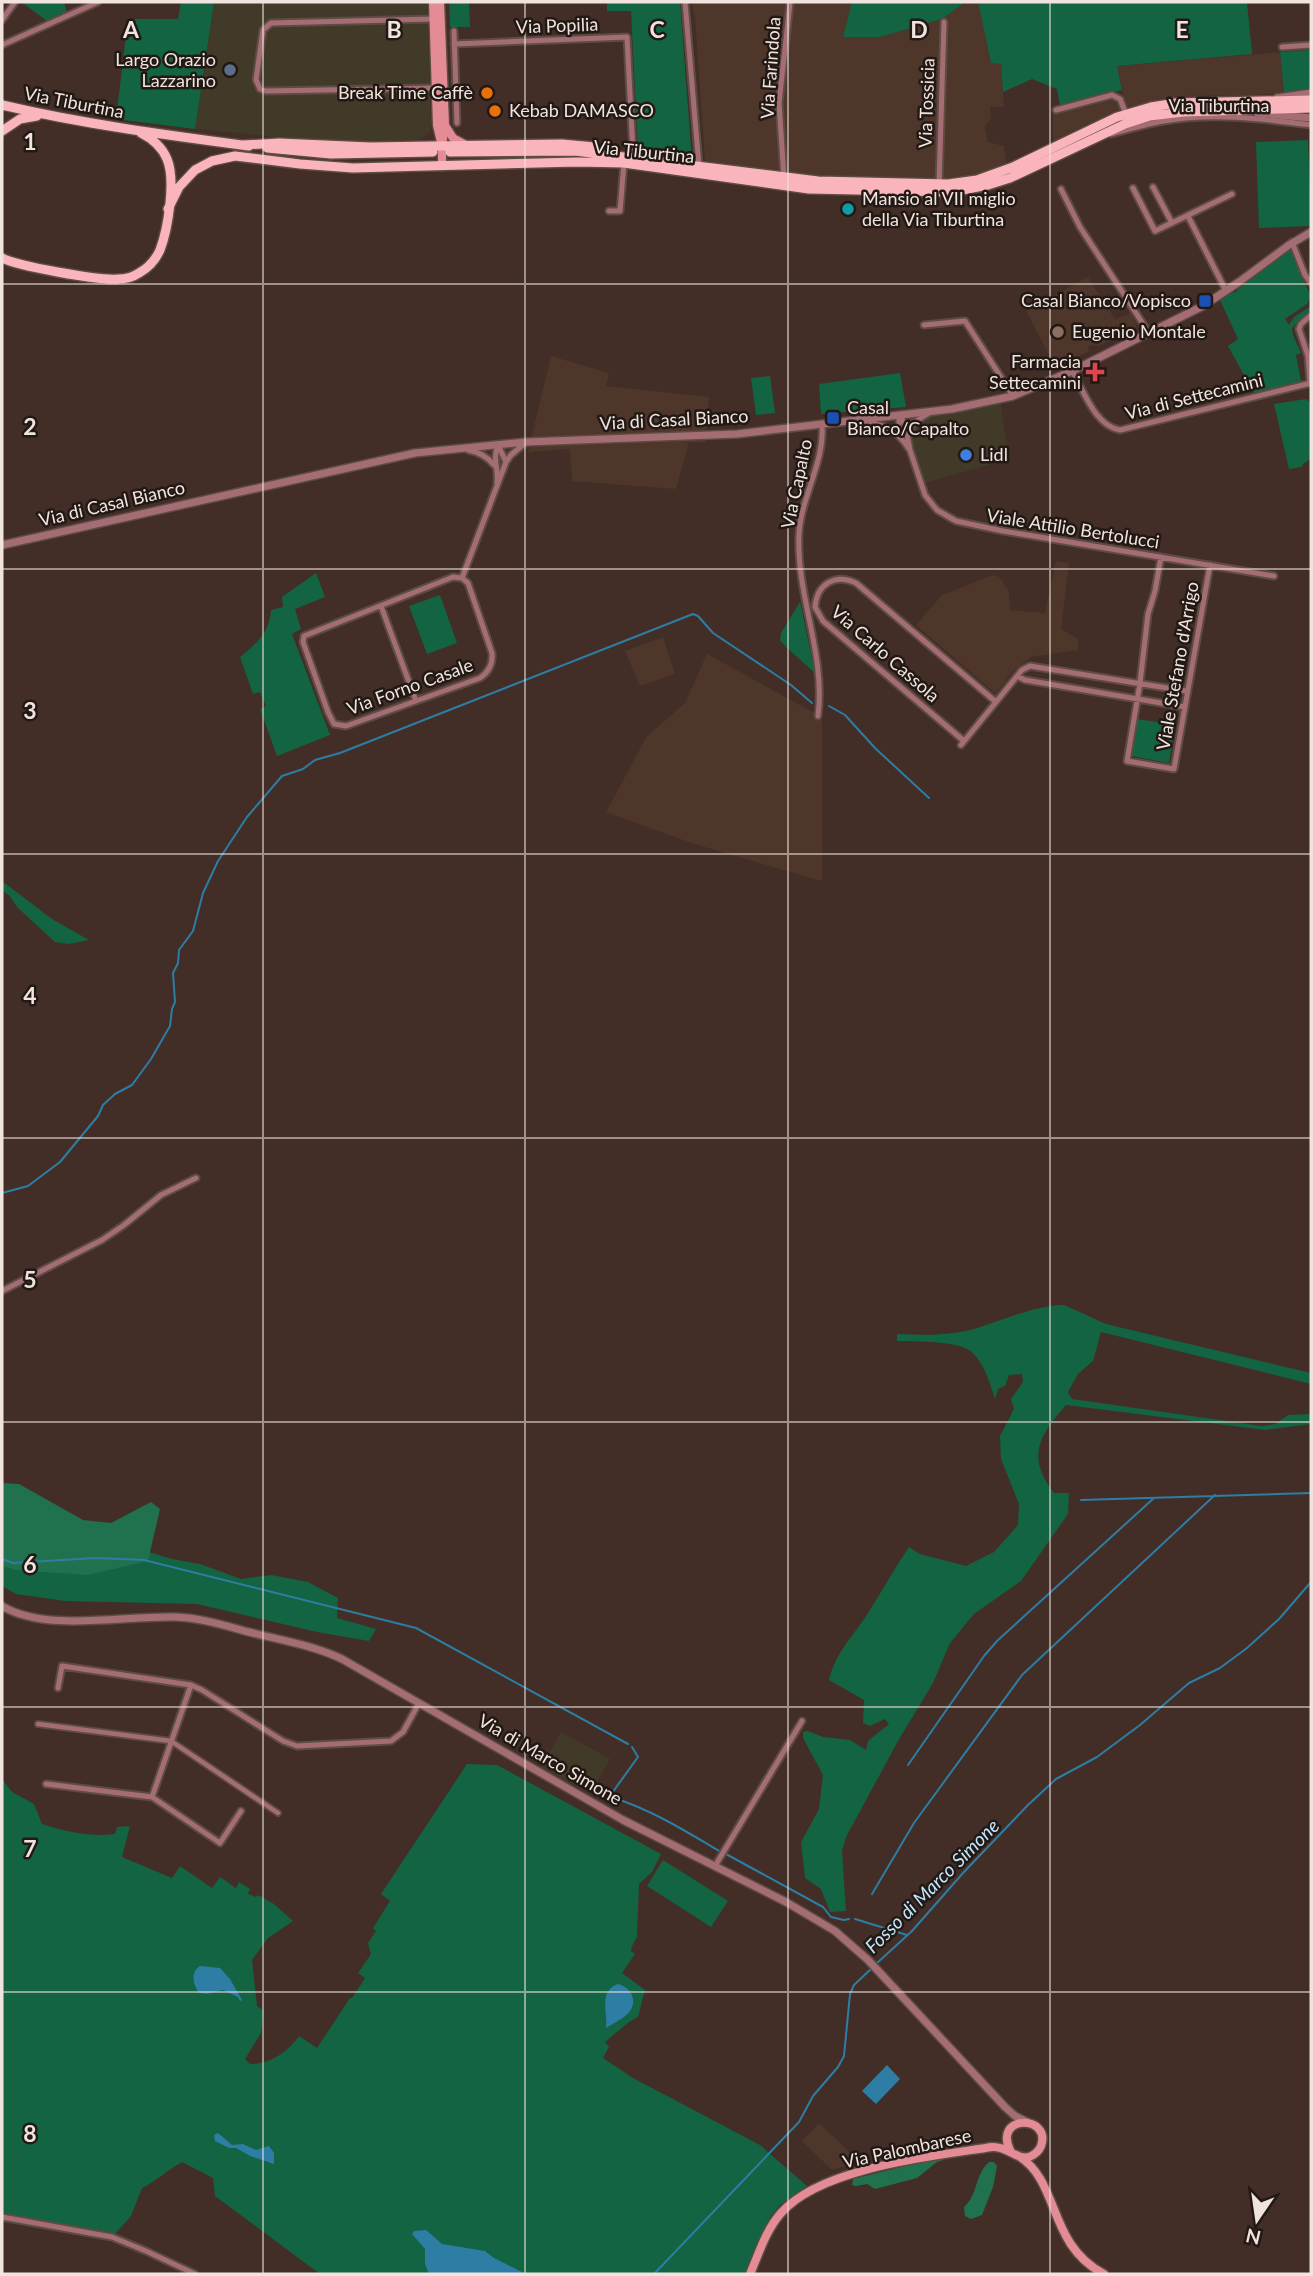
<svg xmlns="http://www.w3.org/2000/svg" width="1313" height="2276" font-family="Lato,sans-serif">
<rect width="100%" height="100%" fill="#422e26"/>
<path fill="#423a29" d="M214,2H427L431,131L419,140L331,142L195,129Z
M1000,400L1009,459L921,484L909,434L899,415Z
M561,1732L610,1759L590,1794L541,1767Z"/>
<path fill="#4e362a" d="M691,2H852L844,37H880L942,19L966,2H978L991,63H1001L1003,92L1004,107H990L991,119L985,126L988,142L1004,146L1006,163L961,181L807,179L739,169L705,160L695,18Z
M1280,52L1284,92L1255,95L1182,96L1155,100L1128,107L1125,103L1117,66Z
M1113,97L1117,100L1119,109L1053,141V112Z
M1088,277L1115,319L1131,313L1137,326L1099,346L1092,345L1088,347L1089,351L1056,368L1026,311Z
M551,356L609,373L606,386L709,397L705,443L689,442L676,489L572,481L570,449L528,452Z
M1056,561L1069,563L1061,629L1078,639V650L1031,657L1012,672L996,694L916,625L942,595L993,575L999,577L1009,591L1010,610L1045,613Z
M663,637L675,674L640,686L625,651Z
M707,654L822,717V881L694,844L606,812L647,736L685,703Z
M819,2123L860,2162L832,2170L802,2141Z"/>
<path fill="#126443" d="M21,2H64L67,12L47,21Z
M181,2H214L195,129L116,119L128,19H178Z
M449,2H469L470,27H450Z
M607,2H680L692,161L638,150L631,11H607Z
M852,2H966L942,19L880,37H843Z
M978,2H1247L1252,54L1117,66L1122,90L1060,105L1057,89L1032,79L1003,92L1001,64L991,63Z
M1311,50V90L1284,92L1280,52Z
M1308,140L1311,226L1259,228L1256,142Z
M1289,250L1292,251L1302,278L1311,296L1307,304L1285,319L1289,325L1294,317L1311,306V309L1292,328L1293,335L1301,353L1296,355L1301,381L1254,393L1228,346L1238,339L1220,300L1233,292L1235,293L1240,287Z
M900,373L906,407L821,414L819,384Z
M770,376L775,413L756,415L751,378Z
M1306,399L1310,402L1311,459L1303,464L1302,467L1289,469L1274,404Z
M316,573L325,597L295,609L301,629L292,634L330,735L277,756L260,709L266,706L260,692L253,694L240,657C257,644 270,631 271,610L283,607L282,597Z
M440,595L457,643L427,654L409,606Z
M800,602L815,673L786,647L780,640L781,633Z
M1137,719L1175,725L1169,763L1131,756Z
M2,881L52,919L89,940L69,944L55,942L18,908L9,895L2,891Z
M1064,1305L1106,1324L1311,1373V1384L1101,1332L1093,1361L1078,1374L1068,1392L1072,1399L1262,1426L1275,1424L1288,1415L1311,1414V1424L1265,1430L1066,1405C1039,1436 1026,1457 1054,1493H1069L1068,1514L1021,1581L974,1614L950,1643L933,1683L898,1741L846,1837L842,1851L846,1911L830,1912L821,1889L805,1878L801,1842L819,1809L823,1775L803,1738V1732L808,1731L823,1737L850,1740L866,1750L868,1741L889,1724L885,1719L870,1726L863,1723L864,1700L829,1680C836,1651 853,1637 868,1613C882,1591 894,1569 909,1547L920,1554L966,1566L994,1552L1018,1525L1019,1504L1001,1459L1000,1436L1014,1409L1011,1399L1023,1382L1022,1374L1009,1375L1005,1386L998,1389L995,1399C990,1383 985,1366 973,1353C961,1340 915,1342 897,1341V1334C923,1335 948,1336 974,1329C1005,1320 1031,1306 1064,1305Z
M149,1552L172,1559L200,1564L241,1579L271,1575L308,1582L338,1598L337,1618L376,1629L369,1641L317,1632L197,1604L65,1601L16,1594L2,1586V1566L15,1570Z
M467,1764L497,1765L661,1854L652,1872L639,1884L637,1937L632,1946L631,1951L635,1954L622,1973L645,1990L638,2017L629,2022L605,2042L609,2047L603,2058L633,2078L760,2145L807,2186L780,2205L771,2216L747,2274H320L215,2196L213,2178L182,2162C167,2170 157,2181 142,2188L131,2216L115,2234L2,2214V1779L12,1792L34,1804L42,1824C67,1832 90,1837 115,1834L117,1827L130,1826L122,1857L172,1878L180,1866L212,1888L220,1877L236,1888L239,1882L250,1889L248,1894L256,1897L258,1895L274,1904L293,1921L268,1938L252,1960L257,2006L264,2011L261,2033L245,2059L250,2064C270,2064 288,2052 299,2036L317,2048L350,1998H352L365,1978L358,1973L371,1954L368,1943L376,1931L373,1928L390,1901L381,1894Z
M663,1860L728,1901L711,1927L647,1886Z"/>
<path fill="#20724f" d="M2,1483L19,1484L83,1520L111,1523L151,1502L160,1509L148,1561L88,1575L15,1570L2,1566Z
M938,2158L943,2160L937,2162L917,2178L875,2189L867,2184L856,2186L852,2185L853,2179Z
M989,2162H994L997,2166L993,2187L982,2215L971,2219L965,2216L964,2207C978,2195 975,2174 989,2162Z"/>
<path fill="#2d7da4" d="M200,1966L220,1968L230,1979L242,2000L240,2001L238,1997L223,1990L207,1994L199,1993C193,1985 190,1972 200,1966Z
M618,1984C630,1987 638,1999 630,2011C625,2018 614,2023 606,2028C608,2012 598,1991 618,1984Z
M887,2065L900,2079L876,2104L862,2091Z
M218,2133L232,2145L243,2144L256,2150L269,2146L274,2153V2164L250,2156L236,2148H229L215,2141L214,2135Z
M426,2230L442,2244L485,2251L494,2258L526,2274H429L425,2264V2249L412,2234L414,2231Z"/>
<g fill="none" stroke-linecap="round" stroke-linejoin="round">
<path stroke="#2d7da4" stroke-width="2" d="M829,706L845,715L875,748L929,798
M2,1193L28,1186L60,1162L98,1116L103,1105L115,1094L132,1085L151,1059L170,1026L172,1009L175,1002L173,973L178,963L179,950L193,931L203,893L218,861L247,817L282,776L303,769L315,760L340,753L693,614L698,616L713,633L791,685L812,703
M1081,1500L1311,1493
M2,1559L13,1563L95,1558L144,1560L416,1628L628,1744
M632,1747L638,1757L612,1793L614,1798C652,1810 687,1832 721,1852
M908,1765L984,1656L997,1641L1154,1498
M726,1854L823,1907L831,1917L844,1920L849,1919
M872,1894L914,1823L1022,1675L1215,1495
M855,1919L907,1935
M876,1964L912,1931L963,1873L1028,1805L1056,1779L1097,1757L1140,1725L1189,1683L1220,1668L1247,1648L1279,1619L1311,1582
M654,2274L799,2122L813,2096L838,2067L844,2056L850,1994L854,1985L872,1968"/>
<defs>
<path id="pedestrian" d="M38,1724L171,1741L278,1813"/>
<path id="minor" d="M685,2L699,166
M433,19L271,23L263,30L256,80L260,89L266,91L436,88
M2,20L15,2
M454,31L457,123
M454,44L627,37L633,153
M2,45L98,2
M1282,47L1311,45
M1056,110L1112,95L1120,99L1126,114
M1111,134C1129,129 1146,124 1164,121C1212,112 1264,119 1311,125
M784,178L779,103L790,3
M939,185L944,22
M1153,187L1172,223
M1133,188L1155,231L1232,194
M1061,189L1080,227L1149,333
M609,211H620L624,163
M1188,216L1226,291
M1292,242L1305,275L1311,283
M924,325L965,321L1013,396
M1072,371C1084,391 1095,426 1120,430L1311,383
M1310,383L1308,356L1299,329L1301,324L1311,315
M899,415L905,424L910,450L925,495L937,510L956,521L1003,531L1274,576
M899,415V436
M863,421C884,424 898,431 909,449
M908,435L913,423L929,413
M498,445L506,462
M468,450C479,452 487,456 494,465
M497,483C499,468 492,461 498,445
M1161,557L1155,591L1148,614L1140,683L1127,761L1174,769L1210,565
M453,577L462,578L468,583L492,653C493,664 489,672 480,678L346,726L334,724L328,712L303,642L304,636Z
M462,578L506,462L511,455L525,443
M381,606L416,701
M1019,677L1025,680L1185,707
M818,716C826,654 796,596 799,534C801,497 825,462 822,424
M964,741L823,621L815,607C817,584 835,573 856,583L996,702
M961,745L1022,670L1030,666L1186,691
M2,1291L102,1240L124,1225L161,1195L196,1178
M58,1688L62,1666L191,1685
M46,1784L152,1797
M241,1811L220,1843L152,1797L191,1685L202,1690L283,1741L297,1746L391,1741L403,1732L419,1703
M715,1866L802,1721
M2,2217L112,2237L146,2251L195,2274"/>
<path id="tertiary" d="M1277,98L1311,93
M1258,113L1311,118
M2,545L415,453L526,442L737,434L952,409L1013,396L1072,371L1203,306L1239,282L1289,245L1311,232
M2,1606C47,1633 125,1615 176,1617C201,1618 226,1626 249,1632C280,1640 313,1645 342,1659L623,1820L786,1902L835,1931L868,1960L1005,2107L1015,2116L1027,2122"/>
<path id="secondary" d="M433,2L437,125L441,142
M440,2L445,125L442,145V166
M446,127L453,138L466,145
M1020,2157C1060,2183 1048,2245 1104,2274
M750,2274C759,2253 766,2230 781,2213C821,2167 935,2156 992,2147C1008,2146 1016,2160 1029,2157C1034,2155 1039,2151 1041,2146C1052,2115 993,2114 1010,2150"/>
<path id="primary" d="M2,105C83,124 166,135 249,146
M2,131L20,119L37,116
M243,145L279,143L370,147L562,144L595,147
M267,148L331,154L433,152
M450,152L575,151L818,181L948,184L977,180L1013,167L1117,117L1151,107L1176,103L1311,100
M168,209L179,187L195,170L212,161L235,156L300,164L353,168L578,162L624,163L809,189L952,192L988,185L1010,178L1125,124L1150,116L1183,112L1311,108
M2,258C17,266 100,281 118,279C125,279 133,277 139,273C148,268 156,259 160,250C168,229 176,180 167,159C162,147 153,139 141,133"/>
</defs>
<use href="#pedestrian" stroke="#5e4b43" stroke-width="8"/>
<use href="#minor" stroke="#5e4b43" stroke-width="9"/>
<use href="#tertiary" stroke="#5e4b43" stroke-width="10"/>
<use href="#secondary" stroke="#5e4b43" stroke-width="11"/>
<use href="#primary" stroke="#5e4b43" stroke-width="12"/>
<use href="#pedestrian" stroke="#a46d73" stroke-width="4.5"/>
<use href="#minor" stroke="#a46d73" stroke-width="5"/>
<use href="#tertiary" stroke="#a46d73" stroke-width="7"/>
<use href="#secondary" stroke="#e48c96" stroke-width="8"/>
<use href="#primary" stroke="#f9b5bb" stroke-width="9"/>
</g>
<path fill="none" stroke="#f1e4de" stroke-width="2" stroke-opacity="0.55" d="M263,2V2274M525,2V2274M788,2V2274M1050,2V2274M2,284H1311M2,569H1311M2,854H1311M2,1138H1311M2,1422H1311M2,1707H1311M2,1992H1311"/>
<circle fill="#5c6f8a" stroke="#221915" stroke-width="2.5" cx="230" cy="70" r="7"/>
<g fill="#e8710a" stroke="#221915" stroke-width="2.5">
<circle cx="487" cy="93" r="7"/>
<circle cx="495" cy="111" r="7"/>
</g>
<circle fill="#0f9aa8" stroke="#221915" stroke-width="2.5" cx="848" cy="209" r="7"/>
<g fill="#1a4fb4" stroke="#221915" stroke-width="2.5">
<rect x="1198" y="294" width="14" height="14" rx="3.5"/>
<rect x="826" y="411" width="14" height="14" rx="3.5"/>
</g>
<circle fill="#8d6e63" stroke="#221915" stroke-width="2.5" cx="1058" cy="332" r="7"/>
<path fill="#e0444e" stroke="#221915" stroke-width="2.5" d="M1091.5 361.5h7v7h7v7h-7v7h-7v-7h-7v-7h7z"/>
<circle fill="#3f7fe0" stroke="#221915" stroke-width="2.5" cx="966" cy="455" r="7"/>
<g text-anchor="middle" stroke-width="5" stroke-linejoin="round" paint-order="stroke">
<g font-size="18" fill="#f1e4de" stroke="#221915">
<text transform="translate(557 26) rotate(-2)" y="6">Via Popilia</text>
<text transform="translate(771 68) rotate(-86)" y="6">Via Farindola</text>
<text transform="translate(74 103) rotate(11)" y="6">Via Tiburtina</text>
<text transform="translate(927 103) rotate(-88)" y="6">Via Tossicia</text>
<text x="1219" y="112">Via Tiburtina</text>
<text transform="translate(644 152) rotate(6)" y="6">Via Tiburtina</text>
<text transform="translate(1194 397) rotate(-14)" y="6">Via di Settecamini</text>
<text transform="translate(674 420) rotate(-3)" y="6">Via di Casal Bianco</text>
<text transform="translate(797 484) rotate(-78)" y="6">Via Capalto</text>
<text transform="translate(112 504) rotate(-13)" y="6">Via di Casal Bianco</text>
<text transform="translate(1073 529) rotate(9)" y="6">Viale Attilio Bertolucci</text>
<text transform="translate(885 654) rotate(41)" y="6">Via Carlo Cassola</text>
<text transform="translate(1178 666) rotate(-80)" y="6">Viale Stefano d'Arrigo</text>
<text transform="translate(410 687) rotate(-20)" y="6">Via Forno Casale</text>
<text transform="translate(550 1760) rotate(30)" y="6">Via di Marco Simone</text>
<text transform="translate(907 2149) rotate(-12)" y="6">Via Palombarese</text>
</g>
<g font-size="18" fill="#f1e4de" stroke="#221915" text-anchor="start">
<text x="216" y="66" text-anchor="end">Largo Orazio<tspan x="216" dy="21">Lazzarino</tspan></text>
<text x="473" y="99" text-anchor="end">Break Time Caffè</text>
<text x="509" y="117">Kebab DAMASCO</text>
<text x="862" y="205">Mansio al VII miglio<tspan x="862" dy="21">della Via Tiburtina</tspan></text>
<text x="1191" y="307" text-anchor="end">Casal Bianco/Vopisco</text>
<text x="1072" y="338">Eugenio Montale</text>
<text x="1081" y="368" text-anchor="end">Farmacia<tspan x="1081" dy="21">Settecamini</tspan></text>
<text x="847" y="414">Casal<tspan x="847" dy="21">Bianco/Capalto</tspan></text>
<text x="980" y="461">Lidl</text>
</g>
<g font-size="19" font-style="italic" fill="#c1e7fe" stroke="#221915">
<text transform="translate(932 1886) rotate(-45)" y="7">Fosso di Marco Simone</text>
</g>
</g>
<g font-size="23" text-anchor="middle" font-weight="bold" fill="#f1e4de" stroke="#221915" stroke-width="5" stroke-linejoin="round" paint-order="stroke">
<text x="131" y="38">A</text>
<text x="394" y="38">B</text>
<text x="657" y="38">C</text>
<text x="919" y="38">D</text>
<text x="1182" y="38">E</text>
<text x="30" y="150">1</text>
<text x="30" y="435">2</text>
<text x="30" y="719">3</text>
<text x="30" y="1004">4</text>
<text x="30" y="1288">5</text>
<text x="30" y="1573">6</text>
<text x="30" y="1857">7</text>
<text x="30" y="2142">8</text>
</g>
<rect width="1313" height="2276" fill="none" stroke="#f1e4de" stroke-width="7"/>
<g transform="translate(1257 2220) rotate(193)" stroke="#221915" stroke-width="5" paint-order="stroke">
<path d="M0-5L12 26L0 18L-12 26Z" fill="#f1e4de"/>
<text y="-10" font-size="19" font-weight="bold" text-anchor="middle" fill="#f1e4de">N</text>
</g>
</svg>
